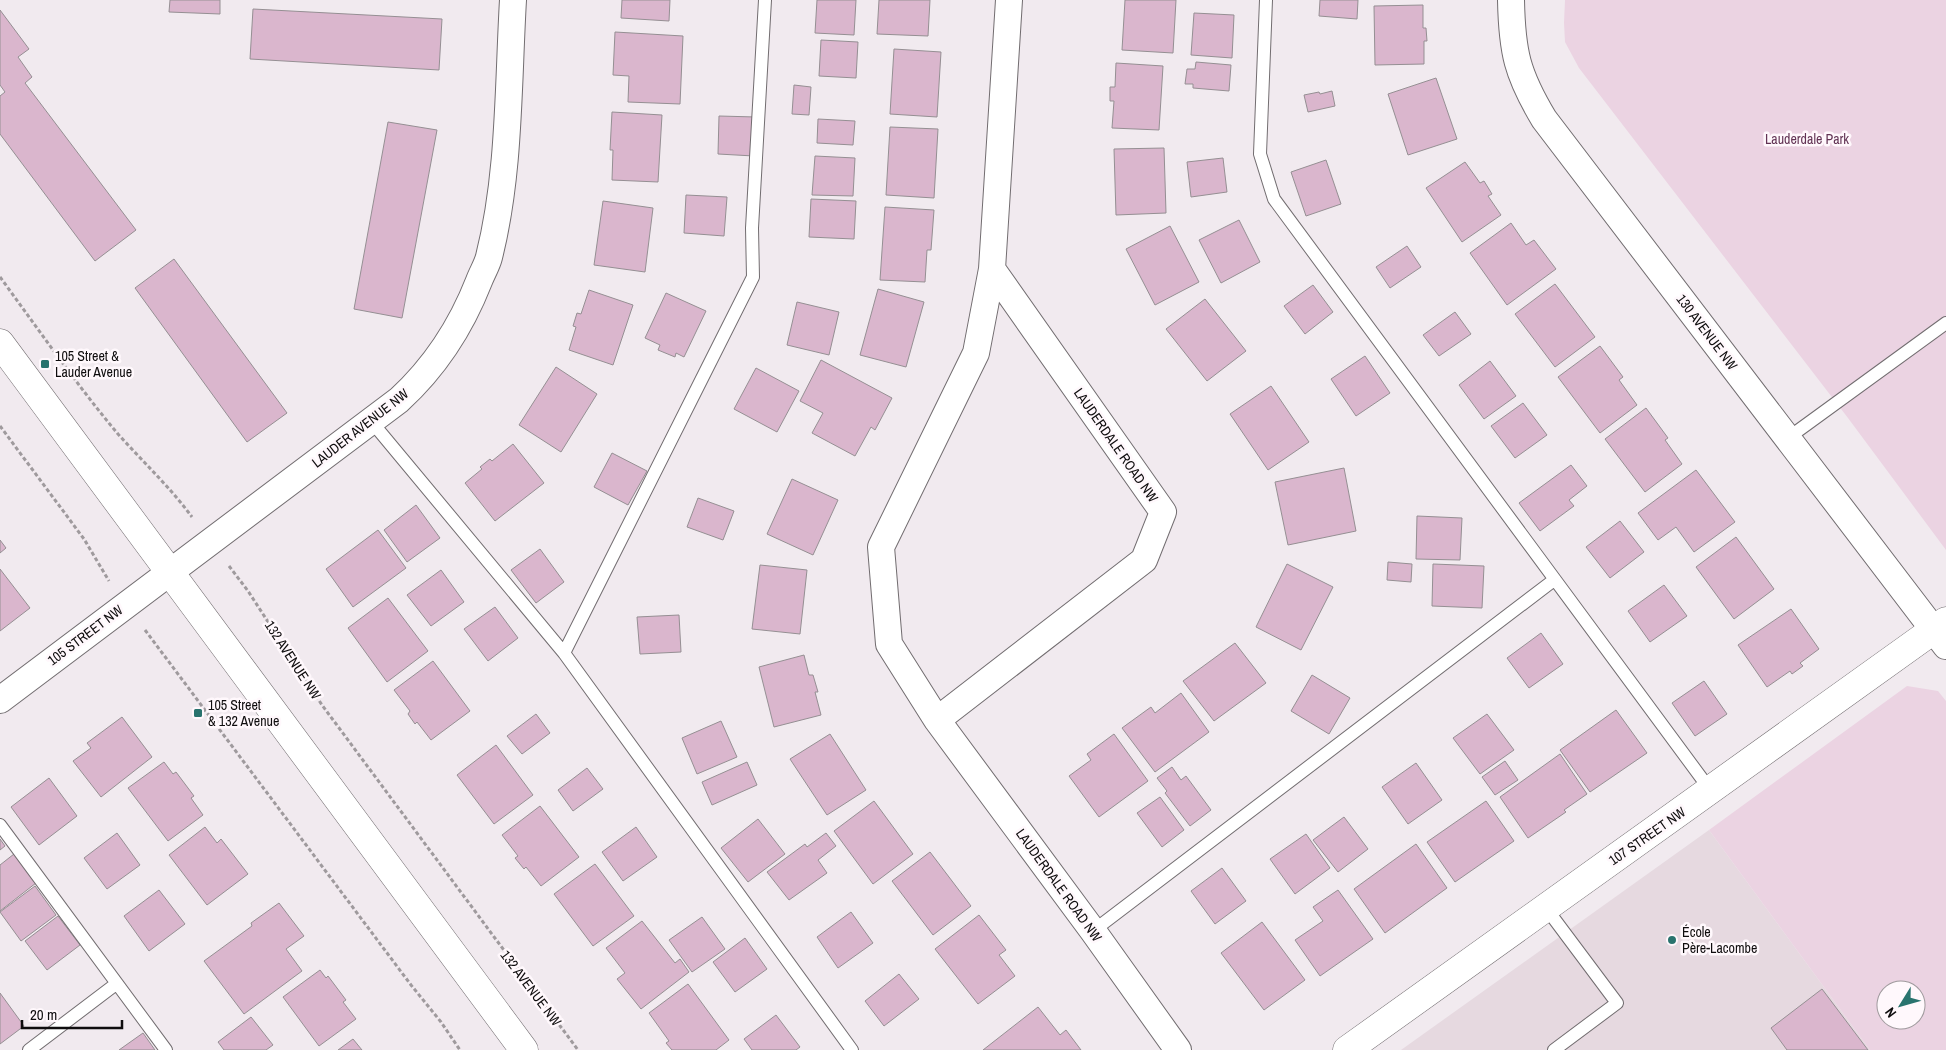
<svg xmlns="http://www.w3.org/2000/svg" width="1946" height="1050" font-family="'Archivo Narrow',sans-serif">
<rect width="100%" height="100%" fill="#f1eaef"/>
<path fill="#e6d9e0" d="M1709,830L1870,1050H1401Z"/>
<path fill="#ebd3e2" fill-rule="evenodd" d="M1565,0H1946V550L1848,418L1579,68L1565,42L1564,23Z
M1907,686L1938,691L1946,701V1050H1870L1709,830ZM1886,990H1916V1020H1886Z"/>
<path fill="#dab6cd" stroke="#958f93" d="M170,0H220V14L169,12Z
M622,0H670L669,21L621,18Z
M817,0H856L854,35L815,33Z
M879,0H930L928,36L877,34Z
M1125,0H1176L1173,53L1122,50Z
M1320,0H1358L1357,19L1319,16Z
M1423,5V28H1426L1427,41H1424V64L1375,65L1374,6Z
M253,9L442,19L439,70L250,59Z
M0,10L29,49L18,57L32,77L25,83L136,230L95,261L0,134V96L5,92L0,85Z
M1194,13L1234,15L1232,58L1191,55Z
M615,32L683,36L680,104L628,102L629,76L613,75Z
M821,40L858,42L856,78L819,76Z
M894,49L941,52L937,117L890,114Z
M1196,62L1231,65L1229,91L1193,88V84H1185L1187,69H1195Z
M1116,63L1163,66L1159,130L1112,128L1114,101H1110V87H1115Z
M1436,78L1457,139L1408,155L1388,94Z
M794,85L811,87L809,115L792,114Z
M1332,91L1335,106L1308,112L1304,95L1319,92L1320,94Z
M612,112L662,115L658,182L612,180L613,150H610Z
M719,116L756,117L754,156L718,154Z
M818,119L855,121L853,145L817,143Z
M388,122L437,130L402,318L354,309Z
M890,127L938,129L934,198L886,195Z
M1164,148L1166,213L1116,215L1114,149Z
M815,156L855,158L853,196L812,195Z
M1223,158L1227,192L1191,197L1187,162Z
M1326,160L1341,204L1306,216L1291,172Z
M1465,162L1480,183L1484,181L1492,194L1488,196L1501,215L1462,242L1426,188Z
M686,195L727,197L724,236L684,233Z
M811,199L856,201L854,239L809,237Z
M603,201L653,208L645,272L594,265Z
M885,207L934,210L931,250H927L925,282L880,280Z
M1239,220L1260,262L1221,283L1199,240Z
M1511,223L1526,245L1534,240L1556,269L1507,305L1470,253Z
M1170,226L1199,282L1155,305L1126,249Z
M1407,246L1421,267L1390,288L1376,267Z
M174,259L287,413L247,442L135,288Z
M1555,284L1595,337L1555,367L1515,314Z
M1313,285L1333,312L1305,334L1284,306Z
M878,289L924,302L906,367L860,355Z
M589,290L633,305L613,365L569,350L576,327L573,326L577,313L581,314Z
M666,293L706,311L684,357L676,353L675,357L658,350L660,345L645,338Z
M1205,299L1246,351L1207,381L1166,329Z
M797,302L839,312L829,355L787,345Z
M1455,312L1471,334L1439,356L1423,335Z
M1600,346L1623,377L1619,380L1637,405L1600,433L1558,377Z
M1365,356L1390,393L1356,416L1331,379Z
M821,360L892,398L875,430L871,427L855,456L812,433L823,413L800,401Z
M1490,361L1516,396L1484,419L1459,385Z
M556,367L597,394L561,452L519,425Z
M756,368L799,391L777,432L734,409Z
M1271,386L1309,442L1268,470L1230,414Z
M1523,403L1547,435L1515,458L1491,426Z
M1646,408L1668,438L1665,440L1682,464L1645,492L1605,439Z
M513,444L544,483L495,521L465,483L482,469L480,467L490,459L492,461Z
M612,453L647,471L628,505L594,487Z
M1571,465L1587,486L1569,500L1574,506L1540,531L1519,503Z
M1344,468L1356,531L1288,545L1275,482Z
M1696,470L1735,522L1694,552L1676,527L1658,540L1638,513Z
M792,479L838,500L813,555L767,534Z
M698,498L734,511L723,540L687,527Z
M416,505L440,538L407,562L384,530Z
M1417,516L1462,518L1460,560L1416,559Z
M1620,521L1644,552L1610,578L1586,547Z
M378,530L406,568L353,607L326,569Z
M1736,537L1774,589L1734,619L1696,567Z
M0,540L6,548L0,553Z
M540,549L564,582L536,603L511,570Z
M1388,562L1412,564L1411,582L1387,580Z
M1287,564L1333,587L1301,650L1256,627Z
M1433,564L1484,566L1482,608L1432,606Z
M760,565L807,570L800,634L752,629Z
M0,569L30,608L0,631Z
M441,570L464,602L431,626L407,595Z
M1664,585L1687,616L1650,642L1628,611Z
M388,598L428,651L387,682L348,628Z
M495,607L518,638L488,661L464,629Z
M1791,609L1819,649L1800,663L1803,666L1792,674L1790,671L1767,687L1738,645Z
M679,615L681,652L640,654L637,617Z
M1541,633L1563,664L1529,688L1507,658Z
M1235,643L1266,683L1214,721L1183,681Z
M804,655L809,675H813L818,692H815L821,715L774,727L759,667Z
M433,661L470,711L431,740L417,722L415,724L408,714L410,711L394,690Z
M1312,675L1350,698L1329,734L1291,711Z
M1704,681L1727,714L1695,736L1672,703Z
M1181,693L1209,732L1155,772L1122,728L1151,707L1155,713Z
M1616,710L1647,753L1590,792L1560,750Z
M536,714L550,733L522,754L507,736Z
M1487,714L1514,750L1480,774L1453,738Z
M122,717L152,757L101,797L73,761L91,748L87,743Z
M721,721L737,757L697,774L682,738Z
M830,734L866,790L827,815L790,759Z
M1114,734L1148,781L1099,817L1069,776L1091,760L1087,754Z
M496,745L533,795L494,824L457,775Z
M1560,754L1587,794L1564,810L1566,812L1528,838L1500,797Z
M1505,761L1518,780L1495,795L1482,777Z
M164,762L173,774L176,772L194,796L191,798L203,815L168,841L128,788Z
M747,762L757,785L712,805L702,782Z
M1416,763L1442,800L1408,824L1382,787Z
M1172,767L1181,780L1186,776L1211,810L1190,826L1165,793L1167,791L1157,778Z
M587,768L603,789L573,811L558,790Z
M49,778L77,816L39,845L11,807Z
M1160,797L1184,830L1162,847L1137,813Z
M874,801L913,854L873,884L834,831Z
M1486,801L1514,841L1455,882L1427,842Z
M540,806L579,857L541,886L526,867L524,869L515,858L518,856L502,835Z
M1344,817L1368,849L1338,872L1313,840Z
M758,819L785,854L748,882L721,848Z
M205,827L217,843L221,839L248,874L207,905L169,855Z
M636,827L657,857L623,881L602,852Z
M117,833L140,865L107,889L84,858Z
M826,833L836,846L818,860L827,873L789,900L767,872L805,844L807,847Z
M1306,834L1330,868L1295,894L1270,859Z
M0,839L5,846L0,850Z
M1416,844L1447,888L1385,933L1354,889Z
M930,852L971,906L933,935L892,881Z
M14,854L36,883L0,911V865Z
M595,864L634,916L593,946L554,894Z
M1222,868L1246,901L1215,924L1191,891Z
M35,886L56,915L21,941L0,912Z
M159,890L185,924L149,951L124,916Z
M1338,890L1373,939L1320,976L1295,940L1323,921L1313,907Z
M279,903L304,936L286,949L302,971L244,1014L204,961L252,926L251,923Z
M851,912L873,943L838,968L817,937Z
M979,915L1006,950L999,955L1015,976L978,1004L935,949Z
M58,916L80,945L47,970L25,941Z
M702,917L725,949L692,972L669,940Z
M642,921L675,963L680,959L689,972L641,1009L617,979L625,973L606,948Z
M1262,922L1305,980L1264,1010L1221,953Z
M745,938L767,969L735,992L713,962Z
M320,970L326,978L328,976L346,1000L343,1002L356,1019L319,1046L283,997Z
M899,974L919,999L884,1026L865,1001Z
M688,984L729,1040L716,1050H672L666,1043L669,1041L649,1013Z
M1822,989L1868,1050H1787L1771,1028Z
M0,993L24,1026L0,1044Z
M1038,1007L1060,1035L1066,1030L1081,1050H983Z
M776,1015L800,1047L796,1050H752L744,1039Z
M251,1017L273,1045L266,1050H224L218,1042Z
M143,1033L155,1050H119Z
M353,1039L362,1050H338Z"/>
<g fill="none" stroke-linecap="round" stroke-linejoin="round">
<defs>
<path id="service" d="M1266,0L1260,154L1274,199L1711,791
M371,421L564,653L852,1050
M1788,438L1946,323
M564,653L753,277L752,228L765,0
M0,825L166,1050
M1546,908L1617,1003L1554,1050
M1093,931L1554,580
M29,1050L116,984"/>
<path id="minor" d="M1009,0L992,269L976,353L881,547L889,644L937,720L1093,931L1178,1050
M1511,0C1512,52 1517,74 1544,119L1946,646
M0,700L399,400C435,367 461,327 479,281C482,273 487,265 489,257C510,174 508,85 513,0
M937,720L1144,560L1163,512L992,269"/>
<path id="tertiary" d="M0,343L524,1050
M1347,1050L1946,621"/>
</defs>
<use href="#service" stroke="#726d70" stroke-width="14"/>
<use href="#minor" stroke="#726d70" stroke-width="28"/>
<use href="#tertiary" stroke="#726d70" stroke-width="29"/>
<path stroke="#9f9a9d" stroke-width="3" stroke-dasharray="4 2.5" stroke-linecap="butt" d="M0,277C39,330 76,384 118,434C143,462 170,487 192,517
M0,426L84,539L109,581
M229,566L248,591L322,705L578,1050
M145,630L411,985L441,1022L460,1050"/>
<use href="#service" stroke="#fff" stroke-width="12"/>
<use href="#minor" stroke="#fff" stroke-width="26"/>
<use href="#tertiary" stroke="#fff" stroke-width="28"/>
</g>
<g fill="#29736e" stroke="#fff8fc" stroke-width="2">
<rect x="40" y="359" width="10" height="10" rx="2.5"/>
<rect x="193" y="708" width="10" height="10" rx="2.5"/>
<circle cx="1672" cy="940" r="5"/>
</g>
<g text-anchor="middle" stroke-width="5" stroke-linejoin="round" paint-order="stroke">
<g font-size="14" fill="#623354" stroke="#fff8fc">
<text x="1807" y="144">Lauderdale Park</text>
</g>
<g font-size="14" fill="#0f0d0e" stroke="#fff8fc">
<text transform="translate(1707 332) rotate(53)" y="5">130 AVENUE NW</text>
<text transform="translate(360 428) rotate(-38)" y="5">LAUDER AVENUE NW</text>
<text transform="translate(1116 445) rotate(55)" y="5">LAUDERDALE ROAD NW</text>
<text transform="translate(85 635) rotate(-37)" y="5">105 STREET NW</text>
<text transform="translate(293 660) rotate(57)" y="5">132 AVENUE NW</text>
<text transform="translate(1647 836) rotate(-35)" y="5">107 STREET NW</text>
<text transform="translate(1059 885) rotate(54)" y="5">LAUDERDALE ROAD NW</text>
<text transform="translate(531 988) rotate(53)" y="5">132 AVENUE NW</text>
</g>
<g font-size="14" fill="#0f0d0e" stroke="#fff8fc" text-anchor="start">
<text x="55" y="361">105 Street &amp;<tspan x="55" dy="16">Lauder Avenue</tspan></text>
<text x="208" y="710">105 Street<tspan x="208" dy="16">&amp; 132 Avenue</tspan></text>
<text x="1682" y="937">École<tspan x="1682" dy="16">Père-Lacombe</tspan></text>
</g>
</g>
<g transform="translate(1901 1005) rotate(233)"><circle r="24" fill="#fff8fc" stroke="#9f9a9d"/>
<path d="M0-4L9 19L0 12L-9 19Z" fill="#29736e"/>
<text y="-8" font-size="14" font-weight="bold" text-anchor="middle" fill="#0f0d0e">N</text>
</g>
<path d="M22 1020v8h100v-8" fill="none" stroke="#0f0d0e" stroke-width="2.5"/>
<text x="30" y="1020" font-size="15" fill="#0f0d0e" stroke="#fff8fc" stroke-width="4" paint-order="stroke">20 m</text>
</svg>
